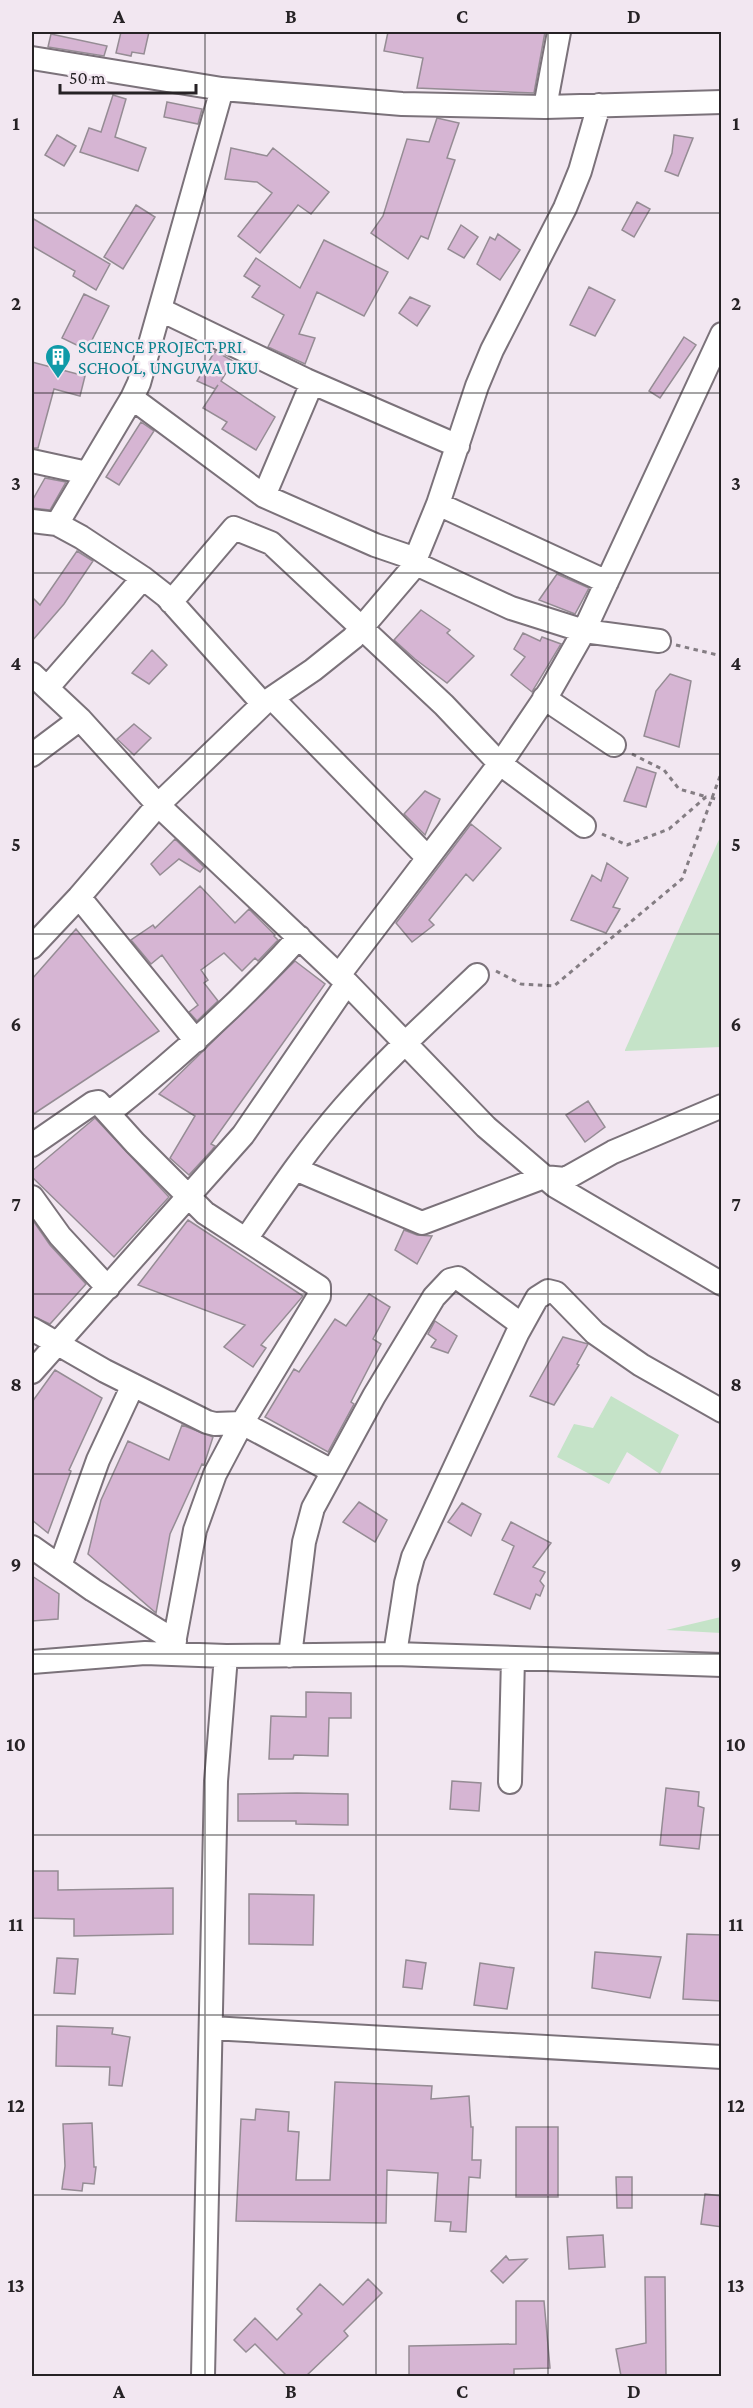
<svg xmlns="http://www.w3.org/2000/svg" width="753" height="2408" font-family="'Crimson Pro',serif">
<rect width="100%" height="100%" fill="#f2e7f1"/>
<path fill="#c5e3c8" d="M721,835V1047L625,1051V1050Z
M611,1396L679,1435L660,1474L627,1452L609,1484L557,1457L574,1424L593,1428Z
M721,1617V1633L666,1630Z"/>
<path fill="#d6b5d3" stroke="#958c94" stroke-width="1.5" d="M121,32H149L144,54L132,52L131,56L116,53Z
M388,32H545L534,93L417,88L423,58L384,51Z
M51,34L107,46L104,56L48,47Z
M113,95L126,99L115,137L146,148L138,171L80,152L89,128L101,132Z
M167,102L202,109L198,124L164,117Z
M437,118L459,123L447,158L455,160L428,239L421,236L408,259L371,233L383,216L407,139L429,142Z
M57,135L76,146L64,166L45,155Z
M674,135L693,138L678,176L665,171L672,153Z
M231,148L267,156L273,148L329,192L311,214L298,205L260,253L238,236L272,193L257,182L225,179Z
M637,202L650,209L634,237L622,230Z
M136,205L155,217L123,269L104,257Z
M32,218L110,264L96,290L73,276L75,271L32,246Z
M461,225L478,237L464,258L448,249Z
M498,234L520,250L500,280L477,264L490,237L495,240Z
M324,240L388,272L364,316L317,292L299,334L315,338L305,364L268,347L284,315L252,297L260,286L244,276L256,258L300,288Z
M589,287L615,300L595,336L570,325Z
M84,294L109,306L87,350L62,338Z
M410,297L430,306L417,326L399,313Z
M684,337L696,345L660,398L649,391Z
M215,351L233,361L221,381L275,417L256,450L222,429L227,422L203,408L218,385L215,389L197,381Z
M32,362L85,376L80,396L54,389L38,448H32Z
M141,422L154,431L119,485L106,477Z
M45,478L66,482L50,510L32,508V501Z
M77,551L93,561L64,604L32,641V597L40,605Z
M557,574L589,588L575,614L539,600Z
M421,610L450,630L447,633L474,656L447,683L415,659L394,640Z
M523,633L540,641L542,637L561,644L532,692L511,675L525,657L514,649Z
M152,650L167,665L149,684L132,673Z
M670,674L691,681L679,747L644,736L656,691Z
M134,724L151,738L134,755L117,739Z
M637,767L656,773L646,807L624,801Z
M425,791L440,799L425,835L404,814Z
M471,824L501,848L473,881L466,874L429,920L434,925L412,942L396,923Z
M175,839L204,867L200,872L179,859L160,875L151,864Z
M607,863L628,878L613,907L620,909L606,933L571,920L592,875L601,881Z
M200,886L235,923L249,909L275,935L274,936L278,940L258,961L255,958L242,971L224,953L201,970L208,980L204,983L218,1001L197,1021L189,1012L198,1005L162,955L151,964L131,940L153,925L155,928Z
M76,929L159,1031L32,1115V979Z
M295,961L325,984L211,1144L215,1146L212,1150L189,1175L170,1158L195,1116L159,1094Z
M588,1101L605,1127L585,1142L566,1115Z
M95,1118L169,1197L114,1257L32,1177V1171Z
M32,1219L50,1245L86,1284L50,1324L32,1316Z
M188,1220L303,1296L261,1345L266,1348L253,1367L224,1347L245,1325L138,1285Z
M404,1230L417,1235L432,1236L417,1264L395,1250Z
M369,1294L390,1307L373,1339L381,1344L351,1402L354,1404L328,1452L265,1417L294,1369L299,1372L335,1319L346,1326Z
M435,1321L457,1336L448,1353L431,1347L436,1340L428,1334Z
M563,1337L588,1344L577,1364L579,1365L554,1405L530,1396Z
M55,1370L102,1398L69,1470L71,1471L48,1533L32,1520V1402Z
M182,1425L213,1437L204,1465L202,1464L170,1534L156,1613L88,1554L101,1500L128,1441L169,1460Z
M359,1502L387,1520L375,1542L343,1522Z
M462,1503L481,1514L471,1536L448,1522Z
M511,1522L551,1543L533,1567L545,1572L540,1581L544,1586L540,1596L536,1594L530,1609L494,1594L514,1546L502,1540Z
M32,1576L59,1594L58,1619L32,1621Z
M306,1692L351,1693V1718H329L328,1756L294,1755L293,1759H269L271,1716L306,1717Z
M452,1781L481,1783L479,1811L450,1809Z
M666,1788L699,1792L698,1806L704,1808L699,1849L660,1845Z
M297,1793L348,1794V1825L296,1824V1821H238V1794Z
M32,1871H58V1890L173,1888V1934L74,1936V1919L32,1918Z
M249,1894L314,1895L313,1945L249,1944Z
M687,1934L722,1935V2001L683,1999Z
M595,1952L661,1957L650,1998L592,1988Z
M57,1958L78,1959L75,1994L54,1993Z
M406,1960L426,1963L422,1989L403,1987Z
M480,1963L514,1968L507,2009L474,2005Z
M57,2026L113,2028L112,2034L130,2037L122,2086L109,2085L110,2067L56,2066Z
M335,2082L432,2086L431,2099L469,2096L471,2127H473L472,2160H481L480,2178L469,2177L466,2232L450,2231L451,2222L435,2221L438,2173L387,2170L386,2223L236,2221L241,2119L255,2120L256,2109L289,2112L288,2131L299,2132L296,2180H330Z
M92,2123L94,2167H96L94,2184L83,2183L82,2191L62,2189L65,2166L63,2124Z
M516,2127H558V2197H516Z
M616,2177H632V2208H617Z
M705,2194L722,2196V2227L701,2224Z
M603,2235L605,2267L569,2269L567,2237Z
M506,2256L509,2260L527,2259L503,2283L491,2271Z
M645,2277H665L666,2376H621L616,2349L646,2343Z
M368,2279L382,2293L344,2331L348,2336L306,2376H287L255,2344L246,2352L234,2340L255,2318L277,2340L302,2314L297,2309L320,2284L343,2305Z
M516,2301H544L550,2368L514,2369V2376H409V2346L516,2344Z"/>
<g fill="none" stroke-linecap="round" stroke-linejoin="round">
<defs>
<path id="minor" d="M32,58L222,89L402,104L545,107L722,102
M545,107L559,32
M161,310L306,380L458,446
M132,398L264,496L375,545L416,559
M32,461L87,473
M264,496L312,383
M438,504L607,582
M32,521L57,524L81,537L143,578L166,596L263,704
M57,524L132,398L139,383L222,89
M414,563L511,608L584,631L659,641
M171,602L234,528L271,543L444,705L499,763L584,826
M32,674L80,719L158,805L347,983L486,1127L555,1186L722,1284
M48,687L143,578
M544,698L614,745
M273,699L427,857
M32,755L80,719
M79,897L196,1041
M32,947L79,897L158,805L263,704L313,670L353,638L411,570L438,504L477,386L492,350L565,208L580,171L599,105
M339,975L507,754L551,689L584,631L722,334
M109,1113C177,1059 241,1002 299,937
M32,1145L93,1103L98,1102L135,1143L205,1213L319,1287V1296L242,1423L215,1474L195,1530L172,1654
M295,1169L422,1223L544,1177L565,1179L613,1152L722,1106
M32,1197L60,1236L108,1288
M246,1239C277,1194 308,1148 344,1107C385,1060 432,1018 477,975
M32,1329L105,1371L207,1422L215,1424L242,1423L332,1471
M32,1372L243,1135L347,983
M32,1547L93,1590L175,1641
M60,1566L98,1460L133,1385
M395,1654L406,1583L413,1557L517,1334L537,1298L548,1291L556,1293L595,1333L641,1365L722,1411
M290,1656L304,1542L313,1508L374,1396L434,1297L450,1280L458,1278L522,1325
M32,1662L145,1653L226,1656L395,1654L722,1665
M510,1782L513,1658
M211,2028L722,2057
M203,2376L216,1781L226,1656"/>
</defs>
<use href="#minor" stroke="#7b727a" stroke-width="26"/>
<path stroke="#847d83" stroke-width="3" stroke-dasharray="4.5 4.5" stroke-linecap="butt" d="M676,645L722,656
M632,754L664,770L679,789L707,797
M602,834L627,845L669,829L706,797L722,800
M496,971L521,984L554,986L682,879L722,771"/>
<use href="#minor" stroke="#fff" stroke-width="22"/>
</g>
<path fill="none" stroke="#262225" stroke-width="1.5" stroke-opacity="0.55" d="M205,32V2376M376,32V2376M548,32V2376M32,213H722M32,393H722M32,573H722M32,754H722M32,934H722M32,1114H722M32,1294H722M32,1474H722M32,1654H722M32,1835H722M32,2015H722M32,2195H722"/>
<defs>
<symbol id="building-pin" viewBox="-11 -11 22 30"><path d="M0 17L-7.5 6A9.5 9.5 0 1 1 7.5 6Z" fill="#0f9aa8" stroke="#f2e7f1"/><path d="M-4-6H4V6H1V3H-1V6H-4ZM-2.5-4.3h1.7v1.8h-1.7ZM.8-4.3h1.7v1.8H.8ZM-2.5-1h1.7V.8h-1.7ZM.8-1h1.7V.8H.8Z" fill="#fff"/></symbol>
</defs>
<g fill-rule="evenodd">
<use href="#building-pin" x="43" y="342" width="30" height="40"/>
</g>
<g text-anchor="middle" stroke-width="5" stroke-linejoin="round" paint-order="stroke">
<g font-size="18" fill="#0d838f" stroke="#f2e7f1" text-anchor="start">
<text x="78" y="353">SCIENCE PROJECT PRI.<tspan x="78" dy="21">SCHOOL, UNGUWA UKU</tspan></text>
</g>
</g>
<rect width="753" height="2408" fill="none" stroke="#f2e7f1" stroke-width="66"/>
<path d="M60 84v9h136v-9" fill="none" stroke="#262225" stroke-width="3"/>
<text x="69" y="84" font-size="18" fill="#262225" stroke="#f2e7f1" stroke-width="4.5" paint-order="stroke">50 m</text>
<rect x="33" y="33" width="687" height="2342" fill="none" stroke="#262225" stroke-width="2"/>
<g font-size="20" text-anchor="middle" font-weight="bold" fill="#262225">
<text x="119" y="23">A</text>
<text x="291" y="23">B</text>
<text x="462" y="23">C</text>
<text x="634" y="23">D</text>
<text x="16" y="130">1</text>
<text x="736" y="130">1</text>
<text x="16" y="310">2</text>
<text x="736" y="310">2</text>
<text x="16" y="490">3</text>
<text x="736" y="490">3</text>
<text x="16" y="670">4</text>
<text x="736" y="670">4</text>
<text x="16" y="851">5</text>
<text x="736" y="851">5</text>
<text x="16" y="1031">6</text>
<text x="736" y="1031">6</text>
<text x="16" y="1211">7</text>
<text x="736" y="1211">7</text>
<text x="16" y="1391">8</text>
<text x="736" y="1391">8</text>
<text x="16" y="1571">9</text>
<text x="736" y="1571">9</text>
<text x="16" y="1751">10</text>
<text x="736" y="1751">10</text>
<text x="16" y="1931">11</text>
<text x="736" y="1931">11</text>
<text x="16" y="2112">12</text>
<text x="736" y="2112">12</text>
<text x="16" y="2292">13</text>
<text x="736" y="2292">13</text>
<text x="119" y="2398">A</text>
<text x="291" y="2398">B</text>
<text x="462" y="2398">C</text>
<text x="634" y="2398">D</text>
</g>
</svg>
